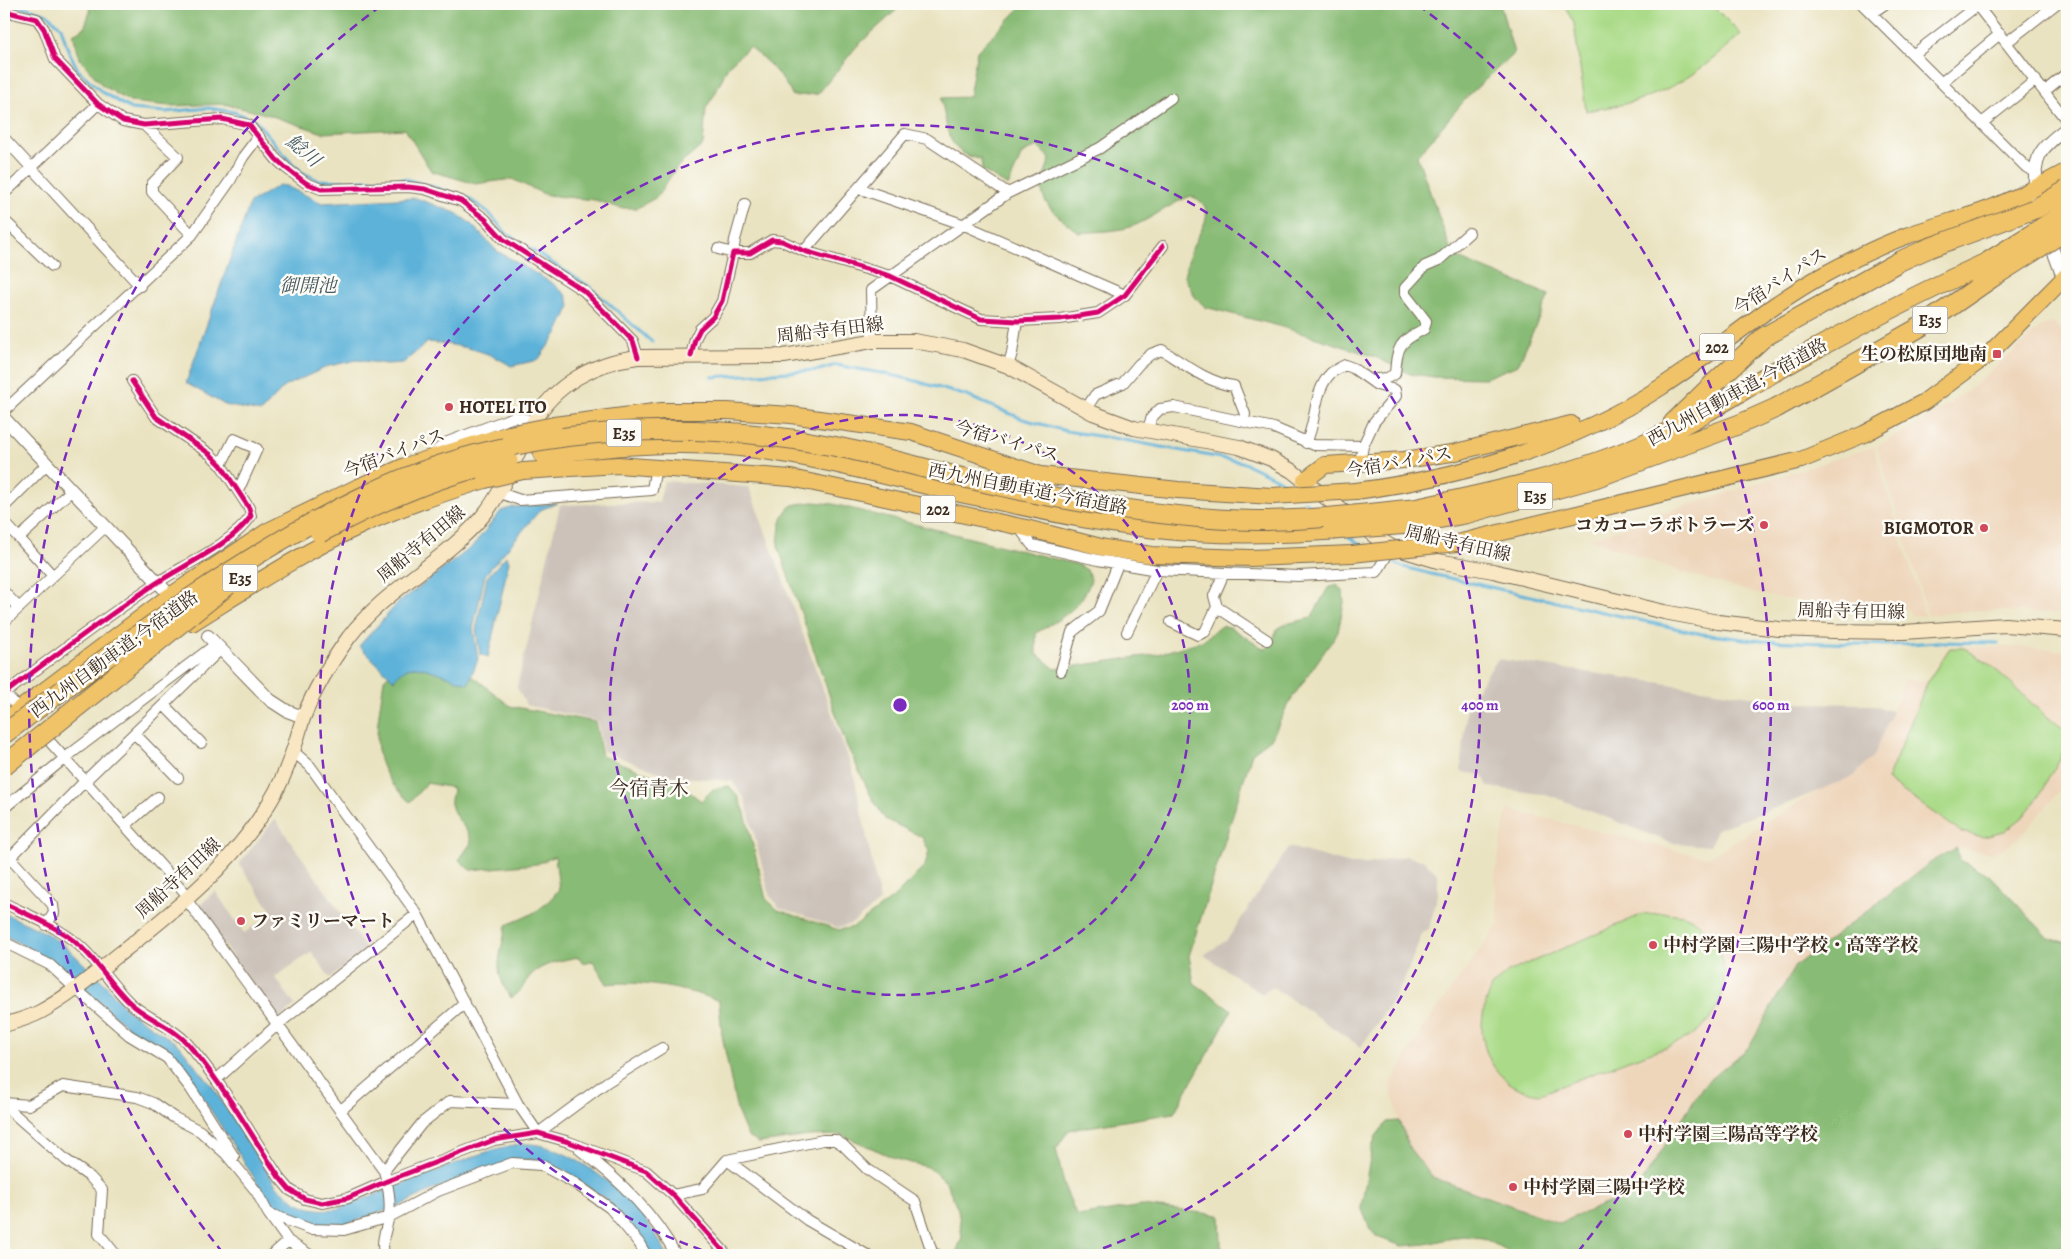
<svg xmlns="http://www.w3.org/2000/svg" width="2071" height="1259" font-family="Alegreya,'Noto Serif JP',serif">
<rect width="100%" height="100%" fill="#fdfcf7"/>
<filter id="ink" filterUnits="userSpaceOnUse"><feTurbulence type="fractalNoise" baseFrequency=".02" numOctaves="2"/><feDisplacementMap in="SourceGraphic" scale="10" xChannelSelector="R" yChannelSelector="G"/><feConvolveMatrix kernelMatrix="1 2 1 2 8 2 1 2 1" color-interpolation-filters="sRGB"/></filter>
<filter id="wash" filterUnits="userSpaceOnUse"><feTurbulence type="fractalNoise" baseFrequency=".0096" numOctaves="4" result="noise"/><feDisplacementMap in="SourceGraphic" scale="20" xChannelSelector="R" yChannelSelector="G"/><feGaussianBlur stdDeviation="1.12" result="paint"/><feColorMatrix in="noise" values="0 0 0 0 0 0 0 0 0 0 0 0 0 0 0 0 0 1.4 0 .05"/><feComposite in="paint" operator="in"/></filter>
<g filter="url(#wash)">
<rect width="100%" height="100%" fill="#eae3c1"/>
<path fill="#eed6bb" d="M2052,323L2067,331V614L1978,610L1928,615L1877,446L1922,422L1973,387L2043,325Z
M1874,447L1925,616L1912,615L1908,609L1837,607L1758,594L1682,572L1590,539L1670,511Z
M1948,647H2021L2067,651V782L2019,838L2006,847L1991,853L1956,848L1795,966L1748,1048L1703,1086L1635,1193L1559,1223L1432,1177L1410,1149L1399,1121L1390,1085L1421,1031L1499,924L1495,876L1507,809L1708,858L1873,757L1905,679L1927,681Z"/>
<path fill="#ccc2b9" d="M664,481L749,487L853,771L880,901L853,923L839,928L780,908L770,896L745,799L732,781L669,776L603,751L597,721L526,705L517,687L560,505L659,502Z
M1498,659L1798,703L1866,704L1892,711L1874,756L1853,776L1786,804L1717,829L1710,846L1672,843L1549,795L1488,787L1483,775L1461,772L1467,703Z
M275,819L366,949L330,978L312,952L275,977L295,1005L278,1020L197,908L215,891L244,933L273,913L239,864Z
M1289,847L1351,864H1368L1406,856L1425,861L1438,875V895L1429,928L1422,934L1405,978L1392,1001L1361,1047L1273,987L1262,994L1204,955L1227,940Z"/>
<path fill="#abdb89" stroke="#738254" d="M1563,4H1711L1741,34C1710,64 1677,89 1635,101C1619,106 1602,108 1586,111L1574,23Z
M1950,648H1964L1992,666L2042,713L2067,731V746L2037,799L2022,818L2003,832L1984,837L1961,832L1887,780L1928,681Z
M1667,913C1673,914 1680,914 1686,916C1702,922 1715,939 1721,955C1732,988 1716,1025 1683,1040C1665,1048 1645,1054 1626,1061C1597,1072 1569,1083 1540,1094C1498,1090 1475,1049 1484,1010C1487,1001 1489,989 1496,982C1500,979 1504,976 1508,972L1643,914Z"/>
<path fill="#88bb75" stroke="#62724a" d="M88,4H903L857,46L818,94L793,96C782,76 767,60 749,47L728,66L715,94L706,108L703,145L677,167L657,197L637,208H620L595,200L546,195L512,179L476,184L431,171L405,129L323,133L266,114L224,104L170,106L130,102L102,85L80,59L73,34L84,28L90,12Z
M1024,4H1500L1514,53L1469,95L1417,156L1453,256L1549,295L1518,365L1485,378L1434,377L1410,374L1373,356L1279,326L1205,307L1195,297L1184,276C1187,267 1188,258 1192,249C1198,231 1222,209 1191,196C1172,203 1157,215 1138,224C1121,232 1098,231 1079,233C1066,222 1041,207 1042,187C1042,178 1047,168 1050,159L1037,146L1022,154L1008,186L982,170L981,159C945,154 948,128 941,98L969,97L977,51Z
M814,502L833,504L1079,565L1087,570L1091,580C1082,608 1060,619 1036,633V653L1055,669L1158,654L1202,641L1221,626L1230,627L1264,649L1271,645L1277,629L1286,624L1311,618L1328,588L1337,585L1343,592L1344,602L1338,632L1288,704L1272,738L1252,753L1189,956L1194,983L1232,1010L1174,1113L1069,1130L1056,1149L1065,1188L1077,1216L1142,1206L1220,1215L1221,1245L1230,1255H954L956,1253L962,1237L958,1209L946,1182L928,1167L899,1160L842,1135L809,1136L759,1143L748,1137L737,1111L722,1035L719,1001C689,989 639,980 607,984L593,961L583,963L579,957C566,959 541,964 531,975C522,985 525,990 511,998C491,969 501,957 506,925C531,915 542,911 559,889L555,856L537,864L470,870L459,860L471,843C470,828 454,820 451,804C450,800 453,793 453,788L427,783L410,802C365,763 377,732 384,679L398,667L443,668L475,678L510,706L595,722L602,756L683,787L701,801L713,789L729,786L738,796L745,813L766,899L778,910L839,930L854,927L892,899L925,866L929,851L922,837L885,819L872,798L846,744L778,546C779,534 780,511 793,505C799,503 808,503 814,502Z
M1956,848L1960,860L1989,875L2049,938L2067,943V1255H1515L1483,1238L1462,1236L1426,1244L1402,1246L1377,1237L1370,1229L1361,1207L1372,1148L1376,1136L1387,1122L1399,1121L1410,1149L1432,1177L1559,1223L1635,1192L1703,1086L1748,1048L1795,966L1930,863Z"/>
<path fill="#5db2d9" stroke="#4c6e7c" d="M279,185L286,186L322,203L416,198L456,213L470,223L497,251L552,283L566,295L570,306L558,332L538,360L511,366C485,349 458,345 428,342L403,363L387,364L357,360L329,366L285,386L261,412L225,405L186,383L250,203Z
M558,503L540,510L485,575L473,629L478,659L468,684C454,679 428,667 414,667C405,667 399,674 394,680L359,646L398,603L472,547L501,511L514,507Z
M506,556L509,561L488,657L480,654L476,630L487,577Z
M4,913L46,933L66,947L102,981L127,1010L179,1045L212,1086L276,1185C295,1204 310,1212 337,1209C374,1195 410,1181 447,1167C471,1158 497,1146 523,1144C562,1141 621,1187 643,1217C653,1229 660,1242 667,1255H651L644,1243L606,1199L560,1168L546,1163L528,1159L434,1189L399,1206L343,1225L311,1224L298,1220L280,1211L264,1193L199,1092L171,1055L131,1030L52,961L4,935Z"/>
<g fill="none" stroke-linecap="round" stroke-linejoin="round">
<path stroke="#5db2d9" stroke-width="3" d="M4,4L28,8L47,14L61,27L67,47L78,70L102,92L131,109L165,112L209,108L234,112L256,121L288,159L302,172L318,180L339,181L405,179L465,196L488,212L507,234L590,287L652,342
M712,377L819,370L836,365L881,373L909,379L967,396L1023,419L1066,431L1124,440L1242,462L1278,479L1290,489
M1304,501L1317,511
M1349,537L1365,547
M1391,561L1400,566L1431,574L1702,634L1762,641L1891,645L1937,642L1998,643"/>
</g>
</g>
<g filter="url(#ink)">
<g fill="none" stroke-linecap="round" stroke-linejoin="round">
<defs>
<path id="minor" d="M1862,4L2026,167L2037,174
M1976,4L2067,121
M4,11L37,19L44,29L55,59L98,104L123,121L144,125L222,119L249,125L276,159L286,168L306,183L321,189L408,187L425,189L461,201L485,219L503,239L584,291L633,341L638,357
M1872,13L1885,4
M2007,42L2056,4
M1914,54L1979,4
M1942,82L2000,34
M2045,91L2067,73
M1982,123L2036,80
M144,125L178,157L152,184V192L192,235
M4,138L140,286
M858,188L962,224L1125,295
M4,194L98,104
M4,220L52,266
M718,249L733,253L735,240L745,204
M804,251L905,134L927,139L1008,193
M872,341L871,290L1008,193L1100,148L1171,98
M691,356L695,339L700,329L713,317L722,301L733,253H750L772,240L782,241L804,251L890,276L981,319L1017,321L1060,319L1098,313L1125,295L1163,246
M1008,366L1012,353L1017,321
M1374,383L1377,379L1387,378L1395,374C1397,346 1399,342 1424,329L1426,321L1405,294V288L1425,266L1439,260L1469,233
M1086,409L1095,395L1123,383L1139,364L1151,354L1162,350C1184,364 1208,383 1234,386L1245,414L1244,420
M4,411L192,235L230,181L243,157L259,136
M1147,431L1152,417L1160,409L1174,407L1274,428L1314,445L1363,446L1360,462
M1306,443C1317,421 1313,391 1331,373C1335,370 1341,367 1345,365L1353,368L1377,385L1395,390L1396,396L1374,422L1363,446
M432,455L445,443L514,417L534,421
M221,465L234,439L257,449L238,491
M500,493L520,500L652,490L656,466
M4,507L47,464
M4,522L19,538
M1026,528L1023,533L1032,545L1098,560L1157,570L1298,576L1377,572L1391,548
M1224,573L1214,596L1217,607L1267,640
M53,576L19,538L72,490
M4,592L19,608
M4,622L106,526
M1171,622L1198,635L1205,632L1217,607
M1127,632L1157,570
M1061,671L1072,632L1099,611L1118,564
M4,693L15,704
M4,694C54,656 103,619 155,584C182,566 234,543 251,516L249,508L221,465L210,454L156,417L132,381
M164,705L201,743
M135,734L178,778
M51,743L189,897
M293,751L310,766L417,914L518,1104L538,1133
M4,808L65,758L216,644
M126,825L158,797
M10,858L53,905L54,913L46,925
M4,864L86,780L221,649
M186,899L384,1171C388,1183 391,1203 389,1215C386,1233 381,1237 384,1255
M4,903C32,917 67,930 88,954C102,969 113,986 128,1001C145,1018 169,1024 186,1042C222,1082 249,1132 279,1177L290,1190L305,1199L322,1203L348,1198L387,1181L494,1140L538,1133L569,1142L646,1171L673,1195L727,1255
M4,942L50,965L76,989L129,1035L167,1058L191,1089L234,1157
M216,1080L277,1025L417,914
M4,1103L29,1105L63,1086L137,1097L153,1103L173,1117L200,1131L226,1154L256,1191L268,1213L288,1241L310,1255
M4,1105L66,1160L90,1177L102,1190L99,1234L116,1255
M340,1111L465,1003
M538,1133L607,1082L662,1048
M580,1150C619,1179 653,1212 676,1255
M727,1160L807,1220L867,1255
M384,1171L422,1123L450,1101L518,1104
M673,1195L702,1189L727,1160L823,1140H835L843,1145L867,1169L915,1201L932,1252L938,1255
M268,1213L310,1229L344,1230L389,1217L438,1191L512,1163L541,1165L576,1184L610,1208L639,1243L646,1255
M272,1255L288,1241"/>
<path id="tertiary" d="M2067,128C2058,135 2044,145 2039,156C2034,171 2034,189 2036,204L2067,288
M4,418L165,590
M208,636L270,700L287,711L303,717"/>
<path id="secondary" d="M4,1025C16,1021 29,1018 40,1012C68,997 92,976 117,956C174,911 234,864 271,800C281,784 288,766 294,748C298,737 300,726 304,716C315,688 331,662 349,637C387,587 447,561 486,512C507,485 516,452 533,423C554,384 596,362 638,357L784,356L872,341H914L963,350L1008,366L1093,413L1134,428L1239,447L1271,459L1292,471L1377,538L1392,547L1438,561L1493,571L1664,612L1718,622L1779,629L1833,631L1904,632L2005,625L2067,630"/>
<path id="trunk" d="M554,425L662,411H727L791,415L911,432L1041,475L1178,490L1272,496
M523,471L618,465L791,478L1026,528L1105,548L1152,555L1250,558L1352,554
M1305,480L1325,465L1404,460L1452,453L1571,424
M1356,491C1462,477 1570,446 1661,387C1717,351 1767,305 1827,273C1853,259 1879,246 1906,236C1933,226 1962,219 1989,209C2016,198 2042,185 2067,171
M1457,543L1801,460L1864,434L1924,402L1989,354L2067,275
M192,623C247,589 301,553 360,526C400,507 443,493 485,480
M4,721L167,598L268,531L356,488L405,466L509,434"/>
<path id="motorway" d="M1673,423L1712,385L1764,337L1900,261L1929,248
M543,454C607,446 671,440 735,446C813,454 887,476 963,493C1026,506 1089,521 1152,528C1213,535 1272,534 1333,530
M1414,509C1491,493 1571,476 1643,444C1692,423 1737,393 1783,367C1849,330 1916,295 1986,263
M1409,524L1465,514L1595,478L1740,424L1776,408L1922,326L1993,277"/>
</defs>
<use href="#minor" stroke="#786b57" stroke-width="12"/>
<use href="#tertiary" stroke="#786b57" stroke-width="14"/>
<use href="#secondary" stroke="#786b57" stroke-width="16"/>
<use href="#trunk" stroke="#786b57" stroke-width="18"/>
<use href="#motorway" stroke="#786b57" stroke-width="21"/>
<use href="#minor" stroke="#fff" stroke-width="10"/>
<use href="#tertiary" stroke="#fff" stroke-width="12"/>
<use href="#secondary" stroke="#f9e7c3" stroke-width="14"/>
<use href="#trunk" stroke="#f0c369" stroke-width="16"/>
<use href="#motorway" stroke="#f0c369" stroke-width="19"/>
<defs>
<path id="trunk-bridge" d="M509,434L554,425
M485,480L523,471
M1272,496L1356,491
M1352,554L1457,543"/>
<path id="motorway-bridge" d="M1929,248L2037,208L2067,190
M1986,263L2067,212
M1993,277L2067,230
M1333,530L1409,524
M320,533C375,503 447,472 508,461
M4,734C120,647 236,557 368,494C508,426 683,417 833,446C878,455 921,468 965,478C1049,498 1133,513 1218,519C1284,524 1349,515 1414,509
M4,766L228,585"/>
</defs>
<use href="#trunk-bridge" stroke="#786b57" stroke-width="18" stroke-linecap="butt"/>
<use href="#motorway-bridge" stroke="#786b57" stroke-width="21" stroke-linecap="butt"/>
<use href="#trunk-bridge" stroke="#f0c369" stroke-width="16"/>
<use href="#motorway-bridge" stroke="#f0c369" stroke-width="19"/>
<defs>
<path id="cycleway" d="M4,11L37,19L44,29L55,59L98,104L123,121L144,125L222,119L249,125L276,159L286,168L306,183L321,189L408,187L425,189L461,201L485,219L503,239L584,291L633,341L638,357
M691,356L695,339L700,329L713,317L722,301L733,253H750L772,240L782,241L804,251L890,276L981,319L1017,321L1060,319L1098,313L1125,295L1163,246
M4,694C54,656 103,619 155,584C182,566 234,543 251,516L249,508L221,465L210,454L156,417L132,381
M4,903C32,917 67,930 88,954C102,969 113,986 128,1001C145,1018 169,1024 186,1042C222,1082 249,1132 279,1177L290,1190L305,1199L322,1203L348,1198L387,1181L494,1140L538,1133L569,1142L646,1171L673,1195L727,1255"/>
</defs>
<use href="#cycleway" stroke="#fdfcf7" stroke-width="8"/>
<use href="#cycleway" stroke="#d6006c" stroke-width="5"/>
</g>
</g>
<g fill="none" stroke="#7b2cbf" stroke-width="2.5" stroke-dasharray="9 6">
<circle cx="900" cy="705" r="290"/>
<path d="M716 1255A580 580 0 1 1 1084 1255"/>
<path d="M223 1253A871 871 0 0 1 382 5M1418 5A871 871 0 0 1 1577 1253"/>
</g>
<g fill="#d1495b" stroke="#fdfcf7" stroke-width="2">
<rect x="1992" y="349" width="10" height="10" rx="2.5"/>
<circle cx="449" cy="407" r="5"/>
<circle cx="1764" cy="525" r="5"/>
<circle cx="1984" cy="528" r="5"/>
<circle cx="241" cy="921" r="5"/>
<circle cx="1653" cy="945" r="5"/>
<circle cx="1628" cy="1134" r="5"/>
<circle cx="1513" cy="1187" r="5"/>
</g>
<g text-anchor="middle" stroke-width="5" stroke-linejoin="round" paint-order="stroke">
<g fill="#fdfcf7" stroke="#75695f" stroke-width="1">
<rect x="1912.5" y="306.5" width="35" height="27" rx="4"/>
<rect x="1699.5" y="333.5" width="35" height="27" rx="4"/>
<rect x="606.5" y="419.5" width="35" height="27" rx="4"/>
<rect x="1517.5" y="482.5" width="35" height="27" rx="4"/>
<rect x="920.5" y="495.5" width="35" height="27" rx="4"/>
<rect x="222.5" y="564.5" width="35" height="27" rx="4"/>
</g>
<g font-size="16" font-weight="bold" fill="#3b2a1e">
<text x="1930" y="326">E35</text>
<text x="1717" y="353">202</text>
<text x="624" y="439">E35</text>
<text x="1535" y="502">E35</text>
<text x="938" y="515">202</text>
<text x="240" y="584">E35</text>
</g>
<g font-size="18" fill="#3b2a1e" stroke="#fdfcf7">
<text transform="translate(1780 281) rotate(-33)" y="6">今宿バイパス</text>
<text transform="translate(830 330) rotate(-7)" y="6">周船寺有田線</text>
<text transform="translate(1737 392) rotate(-29)" y="6">西九州自動車道;今宿道路</text>
<text transform="translate(1007 441) rotate(16)" y="6">今宿バイパス</text>
<text transform="translate(394 453) rotate(-21)" y="6">今宿バイパス</text>
<text transform="translate(1399 462) rotate(-10)" y="6">今宿バイパス</text>
<text transform="translate(1028 489) rotate(11)" y="6">西九州自動車道;今宿道路</text>
<text transform="translate(1458 543) rotate(13)" y="6">周船寺有田線</text>
<text transform="translate(421 544) rotate(-40)" y="6">周船寺有田線</text>
<text transform="translate(1851 611) rotate(1)" y="6">周船寺有田線</text>
<text transform="translate(114 654) rotate(-36)" y="6">西九州自動車道;今宿道路</text>
<text transform="translate(178 878) rotate(-43)" y="6">周船寺有田線</text>
</g>
<g font-size="18" font-weight="bold" fill="#3b2a1e" stroke="#fdfcf7" text-anchor="start">
<text x="1987" y="360" text-anchor="end">生の松原団地南</text>
<text x="459" y="413">HOTEL ITO</text>
<text x="1754" y="531" text-anchor="end">コカコーラボトラーズ</text>
<text x="1974" y="534" text-anchor="end">BIGMOTOR</text>
<text x="251" y="927">ファミリーマート</text>
<text x="1663" y="951">中村学園 三陽中学校・高等学校</text>
<text x="1638" y="1140">中村学園三陽高等学校</text>
<text x="1523" y="1193">中村学園三陽中学校</text>
</g>
<g font-size="19" font-style="italic" fill="#475a5f" stroke="#fdfcf7">
<text transform="translate(304 150) rotate(41)" y="7">鯰川</text>
<text x="308" y="292">御開池</text>
</g>
<g font-size="20" fill="#3b2a1e" stroke="#fdfcf7">
<text x="649" y="795">今宿青木</text>
</g>
</g>
<circle cx="900" cy="705" r="8" fill="#7b2cbf" stroke="#fdfcf7" stroke-width="2.5"/>
<g font-size="15" text-anchor="middle" font-weight="bold" fill="#7b2cbf" stroke="#fdfcf7" stroke-width="5" stroke-linejoin="round" paint-order="stroke">
<text x="1190" y="710">200 m</text>
<text x="1480" y="710">400 m</text>
<text x="1771" y="710">600 m</text>
</g>
<rect width="2071" height="1259" fill="none" stroke="#fdfcf7" stroke-width="20"/>
</svg>
